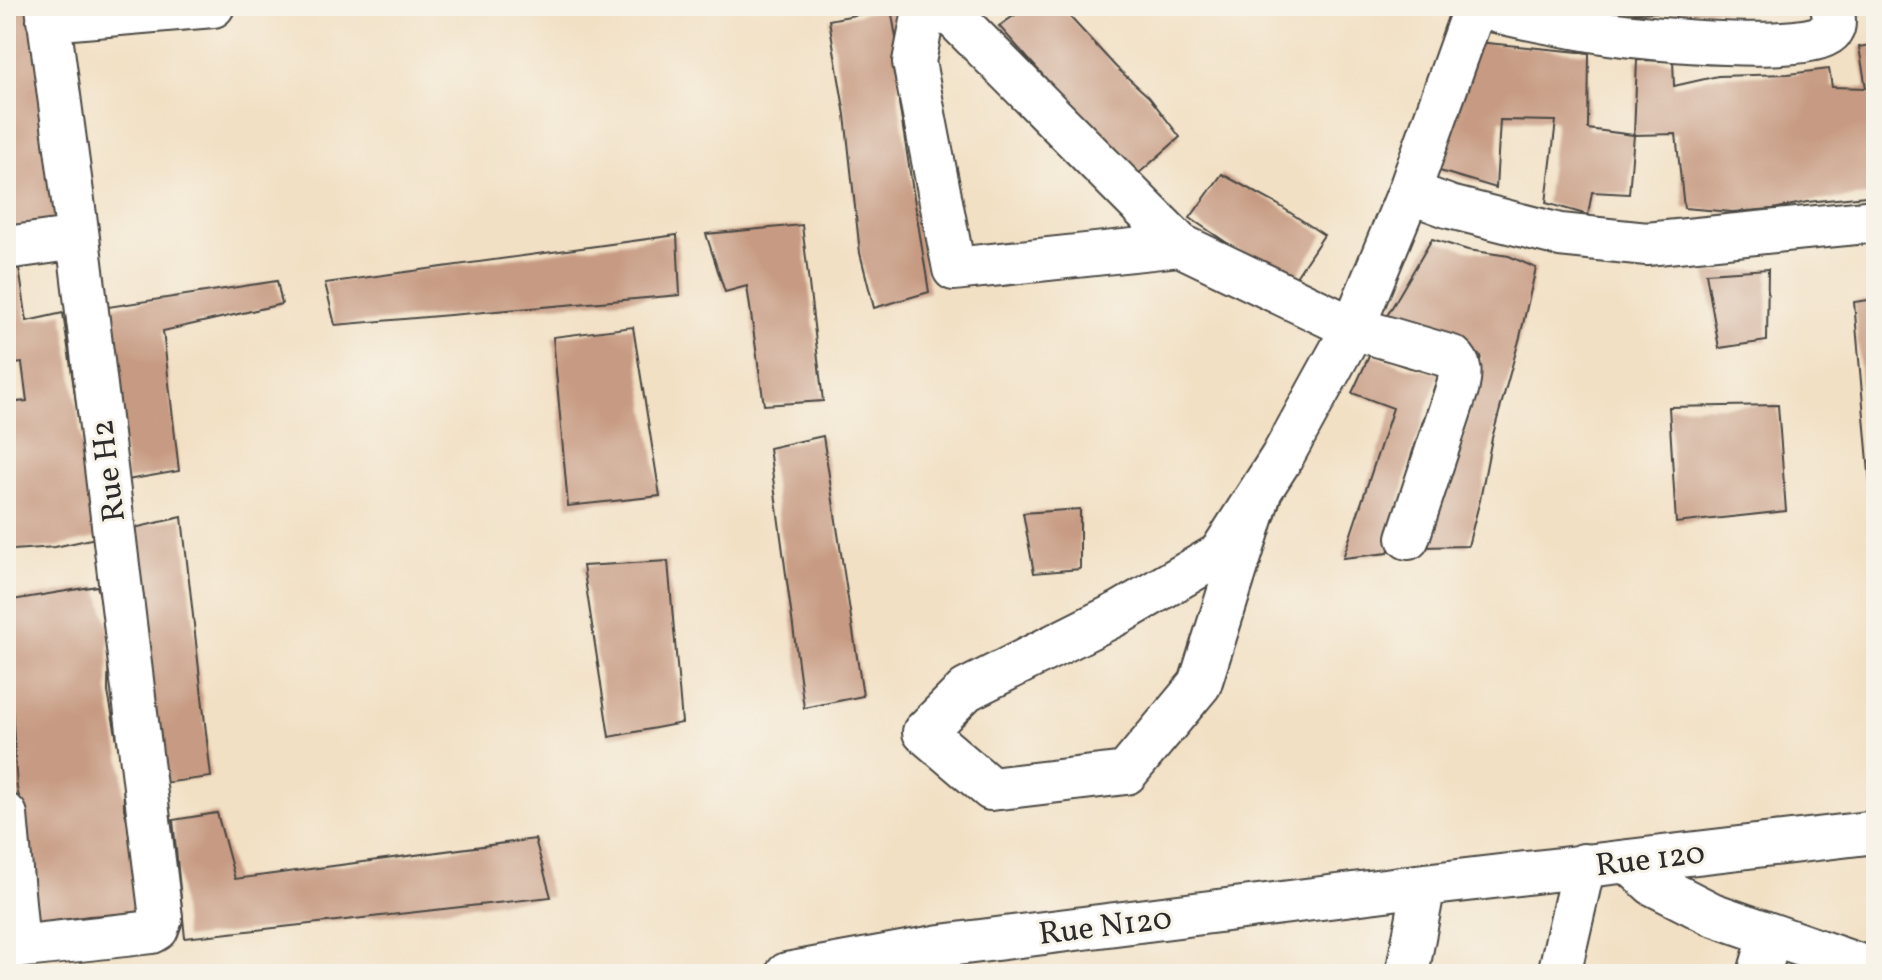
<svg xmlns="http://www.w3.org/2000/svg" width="1882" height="980" font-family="Vollkorn,serif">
<rect width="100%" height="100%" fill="#f7f3e8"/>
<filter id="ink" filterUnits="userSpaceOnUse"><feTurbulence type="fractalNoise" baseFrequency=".0125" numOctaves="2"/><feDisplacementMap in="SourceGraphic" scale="16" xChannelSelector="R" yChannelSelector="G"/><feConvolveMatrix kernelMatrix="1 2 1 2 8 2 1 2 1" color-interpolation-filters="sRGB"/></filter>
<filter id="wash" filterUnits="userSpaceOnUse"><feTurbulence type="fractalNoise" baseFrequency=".006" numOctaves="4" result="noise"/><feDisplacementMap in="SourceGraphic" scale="32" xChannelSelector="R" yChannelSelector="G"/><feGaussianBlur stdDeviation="1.8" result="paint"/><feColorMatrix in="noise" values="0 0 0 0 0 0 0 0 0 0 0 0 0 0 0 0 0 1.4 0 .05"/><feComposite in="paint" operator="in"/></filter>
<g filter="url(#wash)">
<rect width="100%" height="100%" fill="#f2e0c4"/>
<g id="blocks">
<path fill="#c79b83" d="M6,6H31L44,149L53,176L57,219L6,228Z
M1028,6H1060L1116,67L1149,97L1180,137L1137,175L1098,137L999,26Z
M1561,6H1769V8L1609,14Z
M891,8L898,50L899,103L929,292L874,308L860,253L845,115L829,20Z
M1477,42L1589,53L1588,129L1634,135L1637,60L1673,61L1674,86L1718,76L1788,74L1829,69L1832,87L1866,88L1859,47L1876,44V195L1807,202L1773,209L1732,212L1684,208L1676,134L1634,135L1629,194L1592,192L1588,215L1546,203L1556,121L1500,120L1496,188L1430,168Z
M1222,174L1277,204L1324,235L1294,280L1242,253L1190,218Z
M802,225L823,401L764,405L747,286L725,292L706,234Z
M677,235L680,295L335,325L325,283Z
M1432,239L1468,250L1509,256L1536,268L1520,337L1492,438L1480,500L1468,546L1423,547L1466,428L1481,356L1384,321Z
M19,268L27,321L63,313L96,538L55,547L13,550L6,543V403L27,401L22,363L6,365V269Z
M1768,269L1767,341L1719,348L1706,273Z
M277,281L282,304L163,331L179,471L127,480L108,307Z
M1876,299V496H1871L1854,302Z
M633,327L660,496L568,506L553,337Z
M1370,354L1407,367L1439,373L1410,460L1388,553L1343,558L1393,408L1352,393Z
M1778,405L1786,511L1676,523L1669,407Z
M823,436L863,696L804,708L769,448Z
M1080,509V569L1034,573L1023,513Z
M182,517L211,777L163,783L134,528Z
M668,561L682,723L609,737L583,566Z
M97,586L109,627L108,692L123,773L124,809L135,847L140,913L89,916L29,925L25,823L17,788L11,692H6V601Z
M217,813L235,879L535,839L551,897L185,938L173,820Z"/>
</g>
</g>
<g filter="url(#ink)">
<use href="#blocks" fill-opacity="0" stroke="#494642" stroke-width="2"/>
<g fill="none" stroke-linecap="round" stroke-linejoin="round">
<defs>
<path id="minor" d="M925,6L914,62L954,269L1180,245
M943,6L1180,245L1353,328L1452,357C1462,365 1460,374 1458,386L1408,538
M1477,6C1520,18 1564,26 1609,33C1642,38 1814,56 1832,30C1836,24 1833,13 1832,6
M48,20L213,6
M1409,192L1450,207L1560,235L1647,244L1876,221
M6,248L78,238
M1260,493L1200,684L1126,773L991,789L924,732L966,690L1121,612L1220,554L1282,457L1353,328L1409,192L1475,6
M6,815L18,947
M1628,861L1653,884L1712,914L1876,971
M6,948L152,932L157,929L161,918L78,238L47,6
M787,974L941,946L1424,885L1876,832
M1407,974L1424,885
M1559,974L1584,865
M1759,974L1770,936"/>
</defs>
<use href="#minor" stroke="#494642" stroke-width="46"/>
<use href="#minor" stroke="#fff" stroke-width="42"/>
</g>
</g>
<g text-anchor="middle" stroke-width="6" stroke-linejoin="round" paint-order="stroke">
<g font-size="32" fill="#2b2b2b" stroke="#f7f3e8">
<text transform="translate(107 471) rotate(-97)" y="11">Rue H2</text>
<text transform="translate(1650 858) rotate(-7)" y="11">Rue 120</text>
<text transform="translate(1105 925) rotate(-7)" y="11">Rue N120</text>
</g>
</g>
<rect width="1882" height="980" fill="none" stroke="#f7f3e8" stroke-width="32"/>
</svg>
